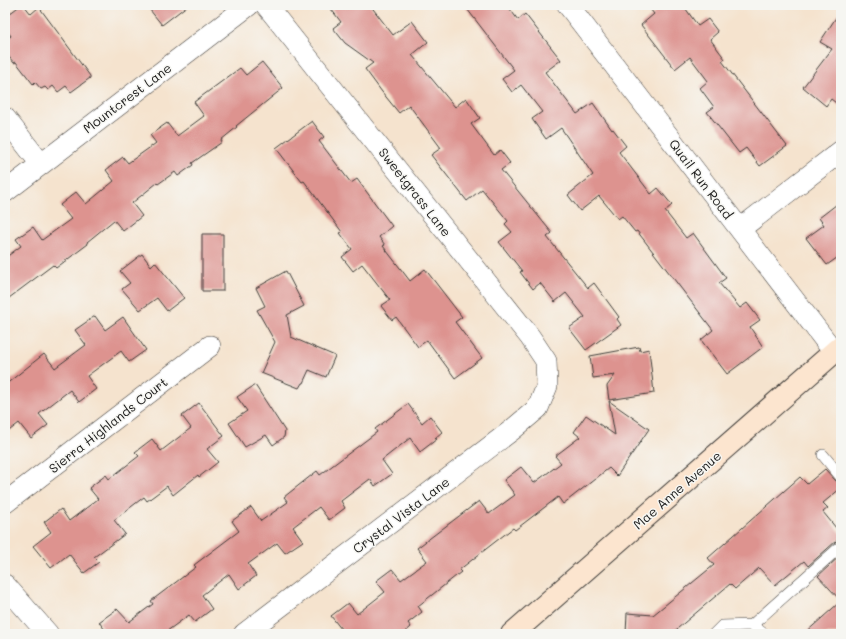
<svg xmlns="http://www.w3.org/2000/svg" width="846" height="639" font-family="Mali,sans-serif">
<rect width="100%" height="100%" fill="#f6f6f2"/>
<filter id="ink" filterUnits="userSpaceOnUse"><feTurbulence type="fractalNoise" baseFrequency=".025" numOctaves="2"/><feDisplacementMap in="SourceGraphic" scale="8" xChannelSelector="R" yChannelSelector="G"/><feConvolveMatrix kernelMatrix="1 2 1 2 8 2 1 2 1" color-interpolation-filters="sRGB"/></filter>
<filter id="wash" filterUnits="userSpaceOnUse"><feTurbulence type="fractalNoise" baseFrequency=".012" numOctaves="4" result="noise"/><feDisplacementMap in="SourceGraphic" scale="16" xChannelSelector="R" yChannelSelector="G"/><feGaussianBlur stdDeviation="0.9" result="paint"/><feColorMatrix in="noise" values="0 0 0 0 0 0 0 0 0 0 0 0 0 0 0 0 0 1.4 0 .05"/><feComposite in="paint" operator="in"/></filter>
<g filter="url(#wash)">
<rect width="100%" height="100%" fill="#f5e3ce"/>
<g id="blocks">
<path fill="#dd938f" d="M21,5H24L31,14L39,7L90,76V78L71,92L66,86L58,92L53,86L48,90L45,87L41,89L35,82L33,84L16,62L14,63L5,52V41L11,36L5,28V17Z
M146,5H188L162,25Z
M328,5H370L393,35L412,21L428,42L412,55L455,107L466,98L480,118L471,124L494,155L500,150L510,163L501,170L552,233L547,237L588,288L594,283L619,317L617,319L621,325L586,350L569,328L585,317L566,293L555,302L540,283L533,289L520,272L522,271L499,242L512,232L505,224L508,221L482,189L467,201L431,155L441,148L409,105L399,113L382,92L365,69L373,63L345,43L333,28L341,22Z
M464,5H507L518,20L525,14L561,60L545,72L577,114L593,103L612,130L613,129L626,146L619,152L651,194L658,188L672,205L665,211L686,238L693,233L726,278L719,283L740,308L747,303L760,320L750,327L763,347L727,374L701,340L713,330L637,231L635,232L622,216L618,219L599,196L580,211L568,195L593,175L561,128L546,139L532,119L542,112L521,85L512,92L502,79L514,70Z
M647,5H683L698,26L708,19L718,32L710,39L725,59L722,61L787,146L760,166L746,148L739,153L707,112L714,107L700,88L708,81L690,57L675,69L641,25L654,14Z
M841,10V107L831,99L826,106L803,87L832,49L820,42Z
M262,62L283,88L236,126L237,127L221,140L222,142L192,163L193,165L178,176L175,172L158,184L157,183L132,203L142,216L123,231L114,220L87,242L88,244L56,268L53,265L5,301V258L21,246L16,239L33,227L42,240L71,219L60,205L76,192L86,204L114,181L106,170L123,157L128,163L152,146L156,143L150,135L167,123L177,136L204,116L194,102L240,68L246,75Z
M312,121L324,137L319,141L351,183L357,179L392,226L379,237L385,245L383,246L400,268L410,281L425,269L462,317L455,322L482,358L455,378L427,340L418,347L396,317L392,320L381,306L390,300L362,264L353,271L342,257L352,249L340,233L342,232L304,181L302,182L276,148Z
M841,201V255L827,265L806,238L824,225L819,218Z
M202,234H223V291H202Z
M142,254L151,266L155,262L184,298L167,311L157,298L140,310L122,289L130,283L120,271Z
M286,271L304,306L287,315L291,337L335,356L326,377L309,370L303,383H302L299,388L261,373L275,342L257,310L265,306L256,288Z
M95,316L105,330L123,317L146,350L129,362L121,351L87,376L96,389L79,402L70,390L39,414L48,425L31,438L19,423L5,434V385L44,354L55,368L86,345L75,330Z
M639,347L640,351L649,349L654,393L609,400L607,386L615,375L593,378L590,356Z
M255,385L285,431L284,437L273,445L266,435L245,447L229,423L247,411L237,397Z
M609,401L649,429L617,476L609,468L563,504L558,497L515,530L513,528L459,570L461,572L418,606L422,612L408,623L411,627L403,634H345L331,616L348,603L357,614L385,592L376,581L392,569L401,580L427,561L417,548L479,501L489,514L515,495L504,480L521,467L534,483L561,463L555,456L580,437L574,432L586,415L615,435Z
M199,403L224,436L207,449L218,462L199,477L198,475L173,495L167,486L147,501L144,497L114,520L125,534L94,557L99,562L84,573L69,554L51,568L33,546L51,532L44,522L61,509L69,521L98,499L89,488L106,475L109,479L139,456L135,452L152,439L161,451L191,428L182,416Z
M408,404L422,423L430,416L442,432L435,438L437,439L420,452L410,438L382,460L392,474L375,486L370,479L341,501L345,508L329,520L319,507L293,527L303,541L285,553L277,543L248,564L256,576L239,589L229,574L202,595L212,609L195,622L189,615L163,634H108L99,622L117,609L129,622L153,604L151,601L196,567L194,565L239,531L232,521L251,507L261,521L288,502L284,497L317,471L320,475L377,432L375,429Z
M825,469L836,481L841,484V488L823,503L828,508L823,512L841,534V539L836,541L808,566L804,561L775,585L759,568L735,589L730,584L671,634H626L627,613L653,615L714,565L708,558L800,477L807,484Z
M841,555V634H804L841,601L818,576Z"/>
</g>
</g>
<g filter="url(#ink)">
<use href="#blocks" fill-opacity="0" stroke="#3d3a37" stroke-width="1"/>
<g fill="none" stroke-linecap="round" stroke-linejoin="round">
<defs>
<path id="service" d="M823,455L841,477
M752,625L841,546
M714,634L722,626L752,625L764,634"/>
<path id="minor" d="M568,5L834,352
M5,118L41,164
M5,192L249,5
M740,229L841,151
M5,503L210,346
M5,585L48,634
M244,634L512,430L538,408L547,386L546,361L530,337L266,5"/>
<path id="secondary" d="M512,634L841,346"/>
</defs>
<use href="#service" stroke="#3d3a37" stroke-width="12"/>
<use href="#minor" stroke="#3d3a37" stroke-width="22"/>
<use href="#secondary" stroke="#3d3a37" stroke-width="24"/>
<use href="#service" stroke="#fff" stroke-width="11"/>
<use href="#minor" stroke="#fff" stroke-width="21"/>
<use href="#secondary" stroke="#fce5cf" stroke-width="22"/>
</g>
</g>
<g text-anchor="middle" stroke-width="3" stroke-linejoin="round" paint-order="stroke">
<g font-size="13" fill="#1c1c1c" stroke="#f6f6f2">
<text transform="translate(127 98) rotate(-37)" y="5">Mountcrest Lane</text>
<text transform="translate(701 179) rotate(53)" y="5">Quail Run Road</text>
<text transform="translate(415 192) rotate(52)" y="5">Sweetgrass Lane</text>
<text transform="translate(108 425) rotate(-38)" y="5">Sierra Highlands Court</text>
<text transform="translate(677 490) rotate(-41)" y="5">Mae Anne Avenue</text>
<text transform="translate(401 515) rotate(-37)" y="5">Crystal Vista Lane</text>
</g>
</g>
<rect width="846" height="639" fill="none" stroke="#f6f6f2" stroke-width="20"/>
</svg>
